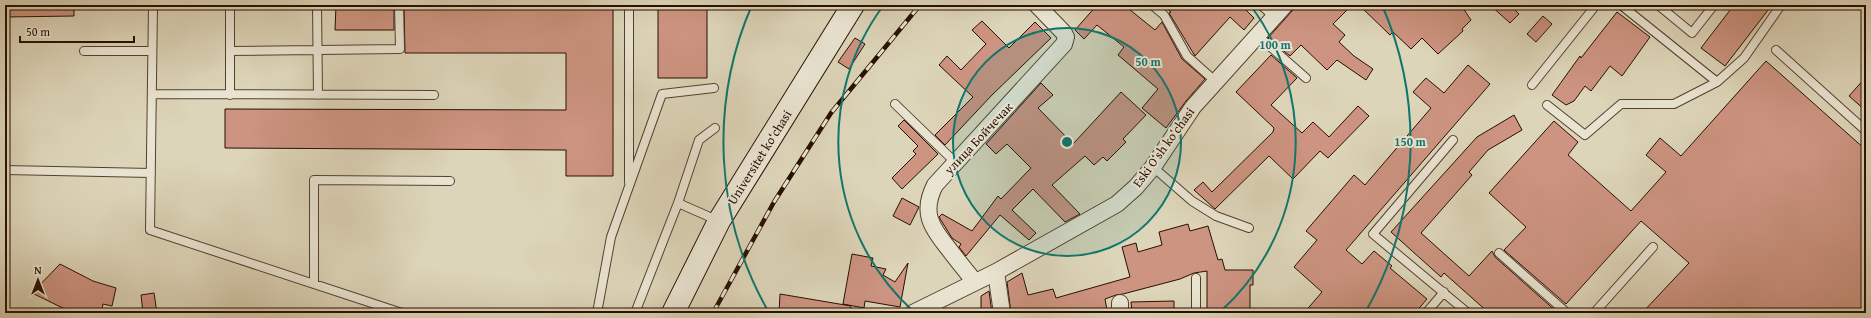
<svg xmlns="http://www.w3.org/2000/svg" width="1871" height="318" font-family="'Gentium Book Plus',serif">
<rect width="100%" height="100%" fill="#ddd5b9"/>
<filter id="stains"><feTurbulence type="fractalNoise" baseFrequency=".005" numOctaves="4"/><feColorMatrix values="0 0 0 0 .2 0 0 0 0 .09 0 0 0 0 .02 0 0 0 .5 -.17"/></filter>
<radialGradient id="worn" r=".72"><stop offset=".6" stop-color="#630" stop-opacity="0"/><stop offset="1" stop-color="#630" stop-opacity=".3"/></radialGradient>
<path fill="#cd9481" stroke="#270f00" d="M5,5H74V16L5,17Z
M336,5H394V30H335Z
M404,5H613V176H566V150L225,148V109L566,110V53H405Z
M658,5H707V78H658Z
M1097,5H1124L1155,30L1162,22L1182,59L1205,79L1186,101L1166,128L1142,108L1158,89L1118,55L1124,47L1097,25L1084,39L1075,30Z
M1163,5H1241L1254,18L1244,30L1230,17L1195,56L1169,13L1171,12Z
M1294,5H1352L1333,24L1345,35L1339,42L1354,56L1373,69L1366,80L1337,60L1327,70L1301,45L1290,56L1268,38L1292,11Z
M1359,5H1461L1471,20L1462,29L1463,31L1438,54L1422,38L1411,49L1393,32L1390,35Z
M1490,5H1510L1519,14L1510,23Z
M1734,5H1772L1725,66L1701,48Z
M1617,12L1650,37L1622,76L1610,66L1591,91L1585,86L1574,101L1566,105L1552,95L1580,56L1581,58Z
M1543,16L1552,24L1536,42L1527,34Z
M982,21L1009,48L1035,22L1051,38L992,95L945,145L935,135L973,97L939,65L947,56L961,70L986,44L972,30Z
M855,38L865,44L849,69L838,62Z
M1271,55L1297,78L1271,105L1302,133L1313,122L1329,137L1358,106L1369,116L1328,158L1320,151L1293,179L1269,156L1215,209L1194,190L1203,182L1212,192L1273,132L1274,128L1236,92Z
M1766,61L1866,150V313H1642L1689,263L1641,221L1566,304L1504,250L1526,227L1489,193L1554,121L1578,142L1568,155L1631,211L1666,172L1646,155L1660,138L1681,156Z
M1468,65L1490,84L1346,250L1362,264L1374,251L1392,266L1390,268L1427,299L1415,313H1304L1322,292L1294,267L1317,240L1306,231L1354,175L1365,185L1431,108L1413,92L1426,78L1444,93Z
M1866,77V111L1849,96Z
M1041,83L1053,95L1038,108L1073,144L1121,92L1146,115L1123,139L1126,142L1107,161L1103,157L1094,165L1085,156L1052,185L1080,214L1065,222L1033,189L1012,210L1036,233L1029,240L1000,215L966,256L959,247L961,244L952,238L939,217L942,214L972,231L998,196L1001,199L1031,168L1007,144L996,154L986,144Z
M1514,115L1522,130L1488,150L1469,172L1472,175L1421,233L1469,276L1492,251L1495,257L1558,313H1489L1444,273L1441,277L1391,232L1477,137Z
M904,120L938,154L902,189L892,178L916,154L913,151L918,146L898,126Z
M902,198L919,207L910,225L893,216Z
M1188,224L1190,231L1208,226L1218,260L1222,259L1225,270H1253V285H1250V313H1207V271L1194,273L1180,279L1123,294L1116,295L1105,299L1107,310L1097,313H1011L1007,282L1022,273L1028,295L1053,289L1056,298L1130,277L1122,247L1136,243L1138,252L1162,245L1159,232Z
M852,254L873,258L871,266L886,269L883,275L895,282L908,263L900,307L865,301L864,308L843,304Z
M60,264L93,281L116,288L112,306L103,304L101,313H73L32,293Z
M989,291L992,313H981V296Z
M154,293L157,313H143L141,295Z
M780,294L851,306L850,313H779Z
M1174,301V313H1132L1131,302Z"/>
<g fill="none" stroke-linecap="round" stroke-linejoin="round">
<defs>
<path id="lane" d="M153,5L150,230L402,313
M317,5L318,95
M629,5V182
M1152,5L1164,15L1187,56L1215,81
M1261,5L1274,17
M1621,5L1717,82L1744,58L1781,5
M1658,5L1692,33L1714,5
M1257,35L1306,78
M1776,50L1866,131
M84,51H152
M230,51V5
M1532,85L1596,5
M152,94L434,95
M230,95V51L400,49L399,5
M895,104L955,162
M1547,105L1585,135L1621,104H1674L1717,82
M1453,140L1373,234L1468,313
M1153,167L1192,201L1216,216L1249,228
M5,170L151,173
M678,203L719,221
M1499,253L1567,313
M1196,278V313
M314,284V180L450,181
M597,313L611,237L662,94L714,88
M635,313L678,203L699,140L715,128
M1426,313L1444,292
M1594,313L1653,247"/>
<path id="street" d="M996,272L1002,313
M975,282C966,271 957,260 948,248C931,227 921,212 935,185L1064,44L1066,37L1064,33L1037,5
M1120,303V313
M913,313L996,272L1117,204L1136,187L1153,167L1193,107L1285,5"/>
<path id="secondary" d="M673,313L719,221L853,5"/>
</defs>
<use href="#lane" stroke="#54402e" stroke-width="10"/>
<use href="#street" stroke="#54402e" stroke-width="18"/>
<use href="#secondary" stroke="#270f00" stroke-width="24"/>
<use href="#lane" stroke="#e9e4d2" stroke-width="8"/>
<use href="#street" stroke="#e9e4d2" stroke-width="16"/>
<use href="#secondary" stroke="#e9e4d2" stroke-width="22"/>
<defs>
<path id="rail" d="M713,313L774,202L831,113L920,5"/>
</defs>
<use href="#rail" stroke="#270f00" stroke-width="4.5"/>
<use href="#rail" stroke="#e9e4d2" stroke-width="3" stroke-dasharray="9" stroke-linecap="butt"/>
</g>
<circle cx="1067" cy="142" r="114" fill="#0f766e" fill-opacity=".12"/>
<g fill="none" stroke="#0f766e" stroke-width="2">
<circle cx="1067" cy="142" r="114"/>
<path d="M914 312A229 229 0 0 1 883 6M1251 6A229 229 0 0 1 1220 312"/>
<path d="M768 311A343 343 0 0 1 752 5M1382 5A343 343 0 0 1 1366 311"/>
</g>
<g text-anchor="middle" stroke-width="4" stroke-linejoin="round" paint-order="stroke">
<g font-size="13" fill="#270f00" stroke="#e9e4d2">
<text transform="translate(978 138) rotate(-47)" y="5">улица Бойчечак</text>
<text transform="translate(1163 147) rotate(-54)" y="5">Eski Oʻsh koʻchasi</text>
<text transform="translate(759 157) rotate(-58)" y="5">Universitet kо‘chasi</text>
</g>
</g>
<circle cx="1067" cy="142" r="6" fill="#0f766e" stroke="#e9e4d2" stroke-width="2"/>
<g font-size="12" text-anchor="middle" font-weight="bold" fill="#0f766e" stroke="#e9e4d2" stroke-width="4" stroke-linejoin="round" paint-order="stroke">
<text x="1275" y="49">100 m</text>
<text x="1148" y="66">50 m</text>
<text x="1410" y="146">150 m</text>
</g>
<rect width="1871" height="318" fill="none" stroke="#ddd5b9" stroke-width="20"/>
<rect x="6" y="6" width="1859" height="306" fill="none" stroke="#270f00" stroke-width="2"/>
<rect x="10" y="10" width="1851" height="298" fill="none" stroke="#270f00"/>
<g transform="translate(38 280)" stroke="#e9e4d2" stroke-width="3" paint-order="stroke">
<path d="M0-3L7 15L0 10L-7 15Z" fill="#270f00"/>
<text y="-6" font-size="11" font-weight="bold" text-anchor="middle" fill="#270f00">N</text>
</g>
<path d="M20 36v6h114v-6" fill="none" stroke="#270f00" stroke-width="2"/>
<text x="26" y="36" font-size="12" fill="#270f00" stroke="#e9e4d2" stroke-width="3" paint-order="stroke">50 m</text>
<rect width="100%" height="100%" filter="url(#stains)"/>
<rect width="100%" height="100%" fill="url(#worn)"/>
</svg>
